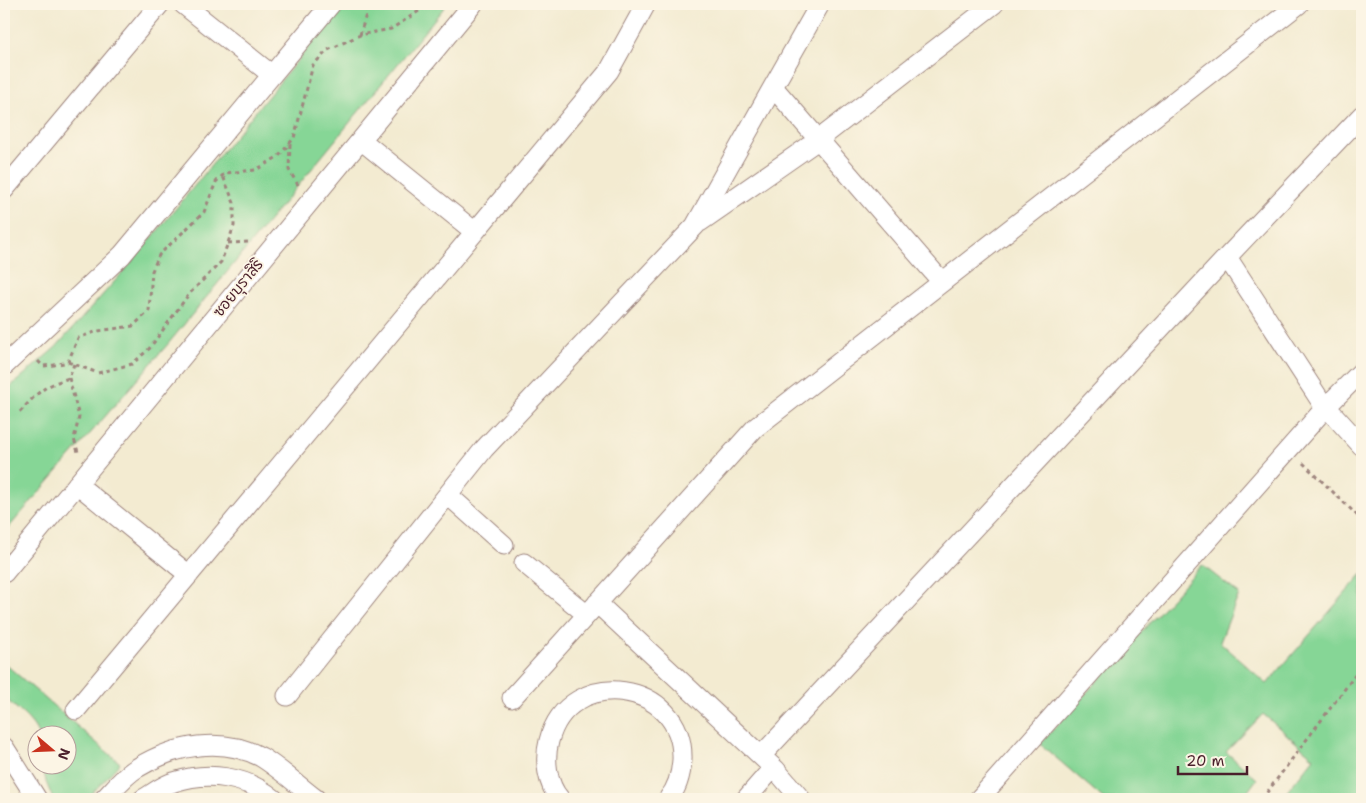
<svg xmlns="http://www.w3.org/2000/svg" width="1366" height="803" font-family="'Shantell Sans','Playpen Sans Thai',sans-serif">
<rect width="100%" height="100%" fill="#fcf5e5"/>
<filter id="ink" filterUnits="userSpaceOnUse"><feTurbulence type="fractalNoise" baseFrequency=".02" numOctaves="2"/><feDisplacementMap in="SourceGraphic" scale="10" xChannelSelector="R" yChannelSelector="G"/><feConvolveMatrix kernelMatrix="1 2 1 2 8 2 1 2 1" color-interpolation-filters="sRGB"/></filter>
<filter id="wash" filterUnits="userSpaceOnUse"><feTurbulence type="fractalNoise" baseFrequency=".0096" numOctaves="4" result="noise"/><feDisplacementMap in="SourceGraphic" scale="20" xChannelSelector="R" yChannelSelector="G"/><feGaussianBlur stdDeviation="1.12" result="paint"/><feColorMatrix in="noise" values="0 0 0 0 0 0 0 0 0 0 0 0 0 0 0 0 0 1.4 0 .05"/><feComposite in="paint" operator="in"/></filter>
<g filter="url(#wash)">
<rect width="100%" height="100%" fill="#f3ebd1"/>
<path fill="#86d696" stroke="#687a60" d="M344,4H447L168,344L4,533V392L56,347L131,263Z
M1202,565L1239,594L1220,642L1267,684L1362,574V799H1281L1314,758L1263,714L1226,752L1257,779L1242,799H1104L1040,744Z
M4,663L120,763L87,799H53L46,782L43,766H68V736L38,735C36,723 14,706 4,698Z"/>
</g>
<g filter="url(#ink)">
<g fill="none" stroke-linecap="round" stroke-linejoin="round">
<defs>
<path id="minor" d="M183,4L272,75
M773,87L820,4
M361,140L475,232
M4,190L160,4
M700,222L818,140L994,4
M1227,257L1320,400L1362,446
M4,366L122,255L331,4
M77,484L189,575
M448,495L504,545
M524,563L586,614
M4,573L473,4
M597,603L776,770L801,799
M287,696L484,449L695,226L773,87L942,282
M512,698L755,428L1299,4
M76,710L609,71L646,4
M4,747L37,799
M761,756L1227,257L1362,115
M104,799C114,789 125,775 137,768C174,745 222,736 261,757C278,767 300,787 316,799
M143,799C152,794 163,785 174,782C208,771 246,776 274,799
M560,799C547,784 544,760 549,741C568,664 685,680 682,760C681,774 677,789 668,799
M746,799L773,768
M979,799L1326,407L1362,371"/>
</defs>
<use href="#minor" stroke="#9e857e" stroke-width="21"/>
<path stroke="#9e857e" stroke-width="3" stroke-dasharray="4 4" stroke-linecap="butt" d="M360,35L369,4
M290,144L289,170L298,185
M228,243L250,242
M38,361L43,366L54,365L68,362L78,338L98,331L133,326L149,311L152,271L159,255L204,212L216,182L225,173L256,170L279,156L294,138L313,65L328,50L360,35L391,29L430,4
M68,362L98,373L132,364L149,349L189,294L221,262L234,226V203L223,176
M69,378L79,417L74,439L78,452
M20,412C37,393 43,386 69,378L74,364
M1303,463L1362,520
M1262,799L1362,666"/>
<use href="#minor" stroke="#fff" stroke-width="19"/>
</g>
</g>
<g text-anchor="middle" stroke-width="4" stroke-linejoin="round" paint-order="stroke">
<g font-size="15" fill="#4a1f2b" stroke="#fcf5e5">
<text transform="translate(238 288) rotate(-51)" y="5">ซอยบุราสิริ</text>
</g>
</g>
<rect width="1366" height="803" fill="none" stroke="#fcf5e5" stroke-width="20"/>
<g transform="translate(52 750) rotate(109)"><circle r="24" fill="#fcf5e5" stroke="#b59f9b"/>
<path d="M0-4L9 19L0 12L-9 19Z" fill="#c8321e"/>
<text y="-8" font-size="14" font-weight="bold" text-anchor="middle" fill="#4a1f2b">N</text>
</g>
<path d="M1178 766v8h69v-8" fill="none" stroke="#4a1f2b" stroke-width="2.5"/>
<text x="1186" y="766" font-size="15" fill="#4a1f2b" stroke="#fcf5e5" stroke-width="4" paint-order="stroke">20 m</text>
</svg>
